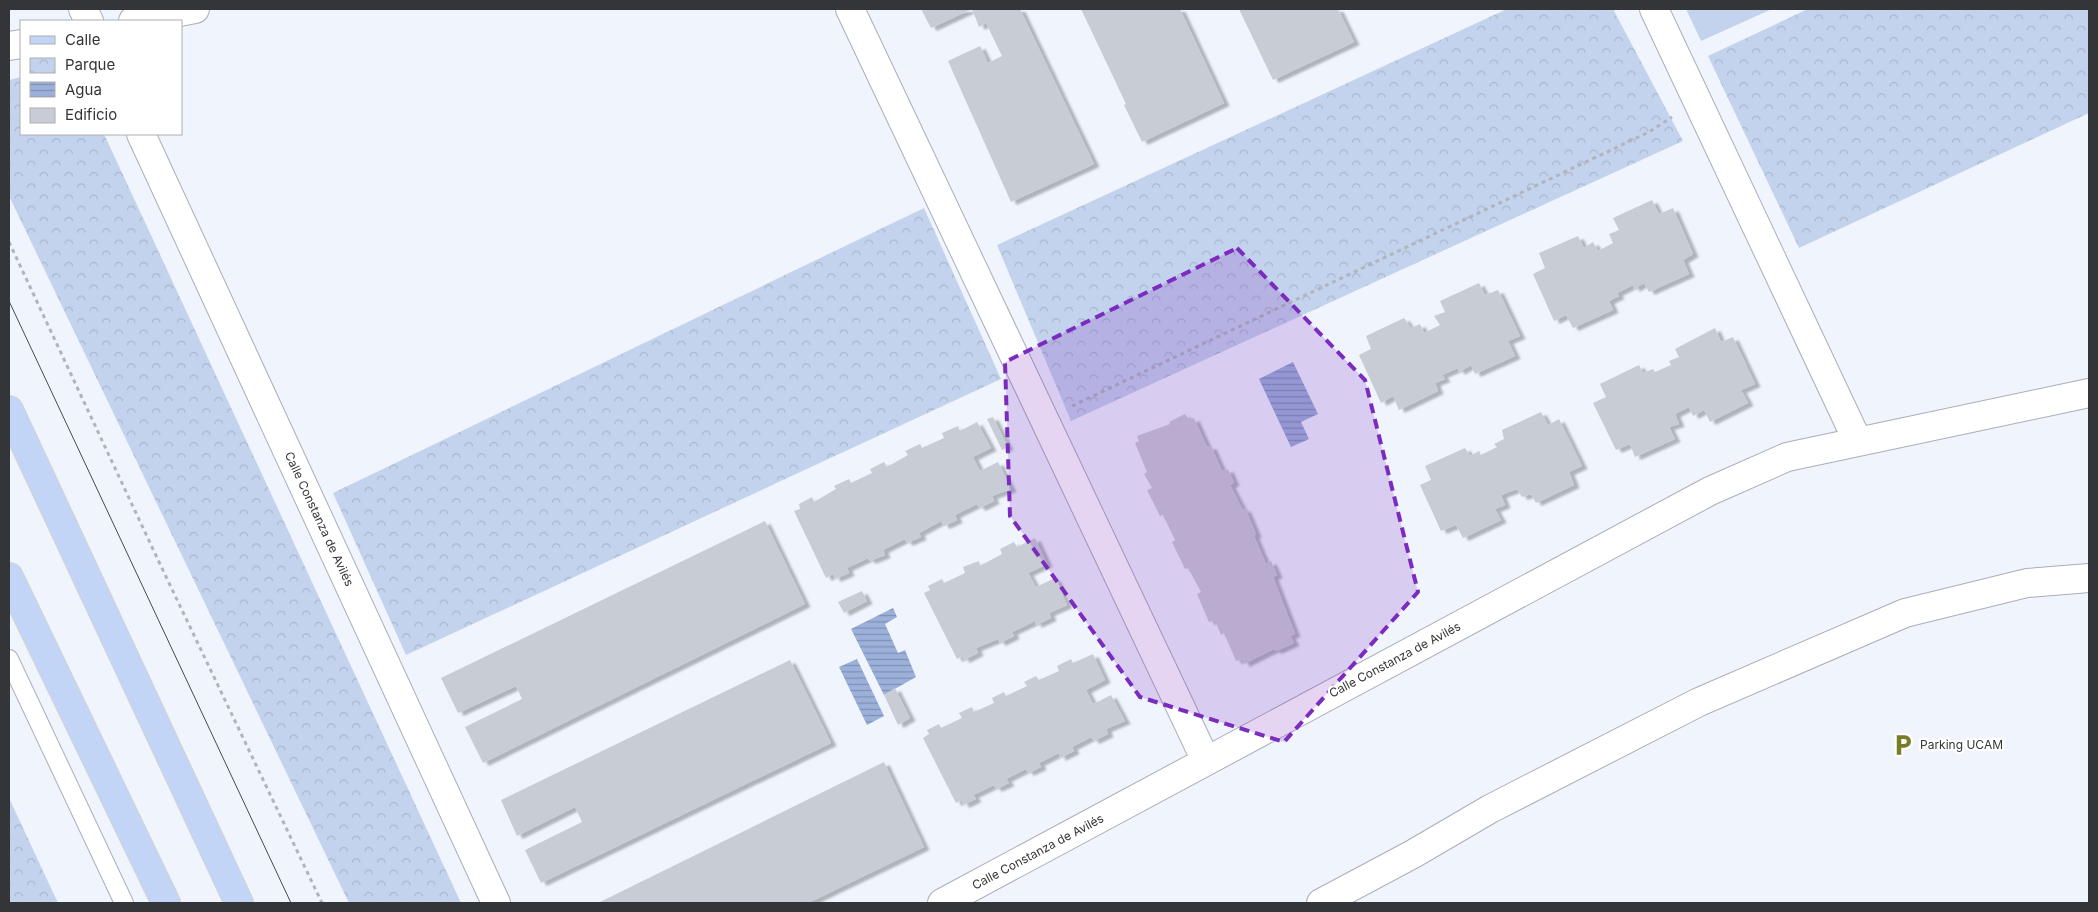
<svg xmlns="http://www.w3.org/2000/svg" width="2098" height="912" font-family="Inter,sans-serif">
<defs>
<pattern id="park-crowns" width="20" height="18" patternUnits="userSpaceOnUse" patternTransform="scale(1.25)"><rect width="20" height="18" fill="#c4d3ed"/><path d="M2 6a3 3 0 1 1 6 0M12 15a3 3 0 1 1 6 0" fill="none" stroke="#a9b6cc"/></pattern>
<pattern id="water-rules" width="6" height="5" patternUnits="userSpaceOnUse" patternTransform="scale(1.25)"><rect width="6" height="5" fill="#9bb1da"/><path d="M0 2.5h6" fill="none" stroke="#7f91b2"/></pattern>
<filter id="shadow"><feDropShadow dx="5.5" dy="3" stdDeviation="1" flood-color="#0004"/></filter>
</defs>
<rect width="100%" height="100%" fill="#eff4fd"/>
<path fill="#c4d3ed" d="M1686,9H1772L1701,41Z"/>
<path fill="url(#park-crowns)" d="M1507,9H1613L1683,141L1071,421L997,245Z
M1808,9H2089V113L1799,248L1708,56Z
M21,77V134H104L461,903H349L9,196V80Z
M924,208L1001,379L406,655L333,493Z
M9,798L58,903H9Z"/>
<path fill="url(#water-rules)" d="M1293,362L1318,414L1301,422L1309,439L1291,447L1259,379Z
M893,608L897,617L885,624L898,653L905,650L916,677L884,695L851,629Z
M857,659L884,716L867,725L839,667Z"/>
<path fill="#c8ccd5" filter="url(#shadow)" d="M921,9H1020L1094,164L1011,202L948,61L980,46L988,63L1002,56L986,23L979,27L972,9L931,28Z
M1081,9H1180L1224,103L1142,142L1124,105L1126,104Z
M1239,9H1338L1354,42L1273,80Z
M1652,200L1659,214L1673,208L1693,254L1683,260L1689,274L1649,292L1644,283L1634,289L1633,285L1617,293L1619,296L1609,301L1613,310L1573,328L1566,315L1554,321L1533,274L1545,268L1539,253L1578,236L1584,248L1593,242L1598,251L1613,243L1609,234L1619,230L1613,218Z
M1479,283L1485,295L1498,290L1520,336L1508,341L1515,356L1475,374L1471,365L1459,372L1458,368L1442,375L1445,379L1435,383L1438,391L1399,410L1393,396L1381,403L1359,355L1371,349L1366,336L1404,318L1411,328L1420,324L1424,333L1440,325L1434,316L1445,312L1440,301Z
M1715,328L1721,342L1733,337L1755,384L1741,390L1748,403L1710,422L1704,410L1693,416L1689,407L1675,414L1679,424L1669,427L1675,439L1635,457L1630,444L1616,450L1593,403L1606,397L1600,384L1639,365L1643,373L1653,369L1655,372L1671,365L1669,361L1679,357L1675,349Z
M1541,412L1548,425L1559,419L1582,466L1569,472L1574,485L1536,503L1531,494L1522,497L1517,489L1501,495L1505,505L1495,509L1501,520L1463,538L1456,525L1441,531L1420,485L1431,480L1425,466L1465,448L1470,456L1479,451L1481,455L1497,447L1494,444L1504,439L1502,430Z
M1185,414L1189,420L1194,418L1207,447L1211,446L1222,471L1228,469L1234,483L1230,485L1243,510L1245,508L1256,534L1254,536L1266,564L1271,561L1277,575L1273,577L1295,634L1290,636L1294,643L1276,651L1274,649L1244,664L1242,659L1236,661L1224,633L1221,635L1215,620L1209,622L1197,594L1201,592L1188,568L1185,569L1172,542L1175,540L1163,515L1160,516L1147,490L1152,488L1144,474L1147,472L1135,443L1139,441L1137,436L1170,424L1169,422Z
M993,417L1008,447L1002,450L987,419Z
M977,422L991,448L973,457L980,471L998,462L1011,489L992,496L994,501L980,508L977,504L955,515L957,520L944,526L941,521L919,533L921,537L907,543L905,539L883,550L885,555L870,561L868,558L847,568L849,573L835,579L833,574L826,578L794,511L800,509L799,504L812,497L814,502L836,489L834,486L849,479L851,483L872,473L870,469L884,462L887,467L908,455L905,451L920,444L922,448L944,438L942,433L958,426L960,431Z
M765,521L805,604L483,763L465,727L522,699L516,686L458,713L441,678Z
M1035,538L1047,564L1028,573L1036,587L1055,578L1067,605L1049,613L1051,618L1036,625L1035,621L1012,632L1014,636L1000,643L998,639L976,648L978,653L964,660L962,656L957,659L924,593L930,590L928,586L942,579L944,583L965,573L963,567L979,561L980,566L1002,554L1000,549L1014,542L1017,547Z
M862,591L867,601L844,613L838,602Z
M1093,654L1105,680L1086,690L1093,704L1111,695L1125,721L1106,729L1108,734L1094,741L1091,737L1072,747L1074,751L1060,758L1059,753L1039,763L1041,767L1028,773L1026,769L1006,779L1009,783L996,789L994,785L973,795L976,799L964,805L961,800L956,803L923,738L929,734L927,730L939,724L941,728L962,718L959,713L972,707L974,712L994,703L992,698L1004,692L1006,696L1027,686L1024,682L1036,676L1039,680L1059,671L1057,666L1071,659L1073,663Z
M790,660L831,743L541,883L525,850L582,822L575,807L517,836L501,800Z
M895,688L910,718L898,725L884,695Z
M884,762L924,847L808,903H598Z"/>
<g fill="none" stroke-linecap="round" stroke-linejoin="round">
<defs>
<path id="lane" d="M9,659L124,903"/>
<path id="street" d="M83,9L89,21
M850,9L1206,761
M1654,9L1858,442
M133,21L195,9
M9,46L21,44
M141,134L496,903
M942,903L1710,491L1787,457L2089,393"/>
<path id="secondary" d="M1321,903L1413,854L1490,809L1699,702L1905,613L2027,583L2089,578"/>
<path id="primary" d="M9,410L239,903
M9,577L166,903"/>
</defs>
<use href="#lane" stroke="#aaaeb7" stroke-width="20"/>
<use href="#street" stroke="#aaaeb7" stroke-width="30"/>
<use href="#secondary" stroke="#aaaeb7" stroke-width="30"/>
<use href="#primary" stroke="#d2d3d3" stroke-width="30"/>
<path stroke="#b0b4bb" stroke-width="3" stroke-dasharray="4 4" stroke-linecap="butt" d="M9,242L159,562L322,903
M1072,406L1649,132L1672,117"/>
<use href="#lane" stroke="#fff" stroke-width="18"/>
<use href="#street" stroke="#fff" stroke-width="28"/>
<use href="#secondary" stroke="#fff" stroke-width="28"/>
<use href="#primary" stroke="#c2d5f7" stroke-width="28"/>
<path stroke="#474a4d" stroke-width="1" d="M9,301L291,903"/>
</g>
<path fill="#7b2cbf" fill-opacity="0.2" stroke="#7b2cbf" stroke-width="4" stroke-dasharray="10 6" stroke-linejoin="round" d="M1237,248L1365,380L1418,592L1284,742L1140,697L1010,516L1005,362Z"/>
<defs>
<symbol id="parking-bare" viewBox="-9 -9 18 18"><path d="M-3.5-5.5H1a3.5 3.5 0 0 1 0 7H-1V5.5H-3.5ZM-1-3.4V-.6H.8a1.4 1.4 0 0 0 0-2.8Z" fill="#787d26" stroke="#fff" stroke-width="2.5" paint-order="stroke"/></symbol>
</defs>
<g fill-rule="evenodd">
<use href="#parking-bare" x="1887" y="729" width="32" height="32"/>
</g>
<g text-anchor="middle" stroke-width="4.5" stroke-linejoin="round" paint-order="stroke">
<g font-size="12" fill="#333538" stroke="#fff">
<text transform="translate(319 519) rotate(65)" y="4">Calle Constanza de Avilés</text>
<text transform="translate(1395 660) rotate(-28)" y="4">Calle Constanza de Avilés</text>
<text transform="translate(1038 852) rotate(-28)" y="4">Calle Constanza de Avilés</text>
</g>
<g font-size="12" fill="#333538" stroke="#fff" text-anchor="start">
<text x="1920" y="749">Parking UCAM</text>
</g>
</g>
<rect width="2098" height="912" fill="none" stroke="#333538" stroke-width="20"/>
<rect x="20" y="20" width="162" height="115" fill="#ffffff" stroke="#adaeaf"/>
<rect x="30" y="36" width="25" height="8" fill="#c2d5f7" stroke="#adaeaf"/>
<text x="65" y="45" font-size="15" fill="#333538">Calle</text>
<rect x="30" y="58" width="25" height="15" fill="url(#park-crowns)" stroke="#adaeaf"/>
<text x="65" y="70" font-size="15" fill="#333538">Parque</text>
<rect x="30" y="82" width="25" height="15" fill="url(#water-rules)" stroke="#adaeaf"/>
<text x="65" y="95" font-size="15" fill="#333538">Agua</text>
<rect x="30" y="108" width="25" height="15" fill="#c8ccd5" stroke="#adaeaf"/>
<text x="65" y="120" font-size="15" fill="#333538">Edificio</text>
</svg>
